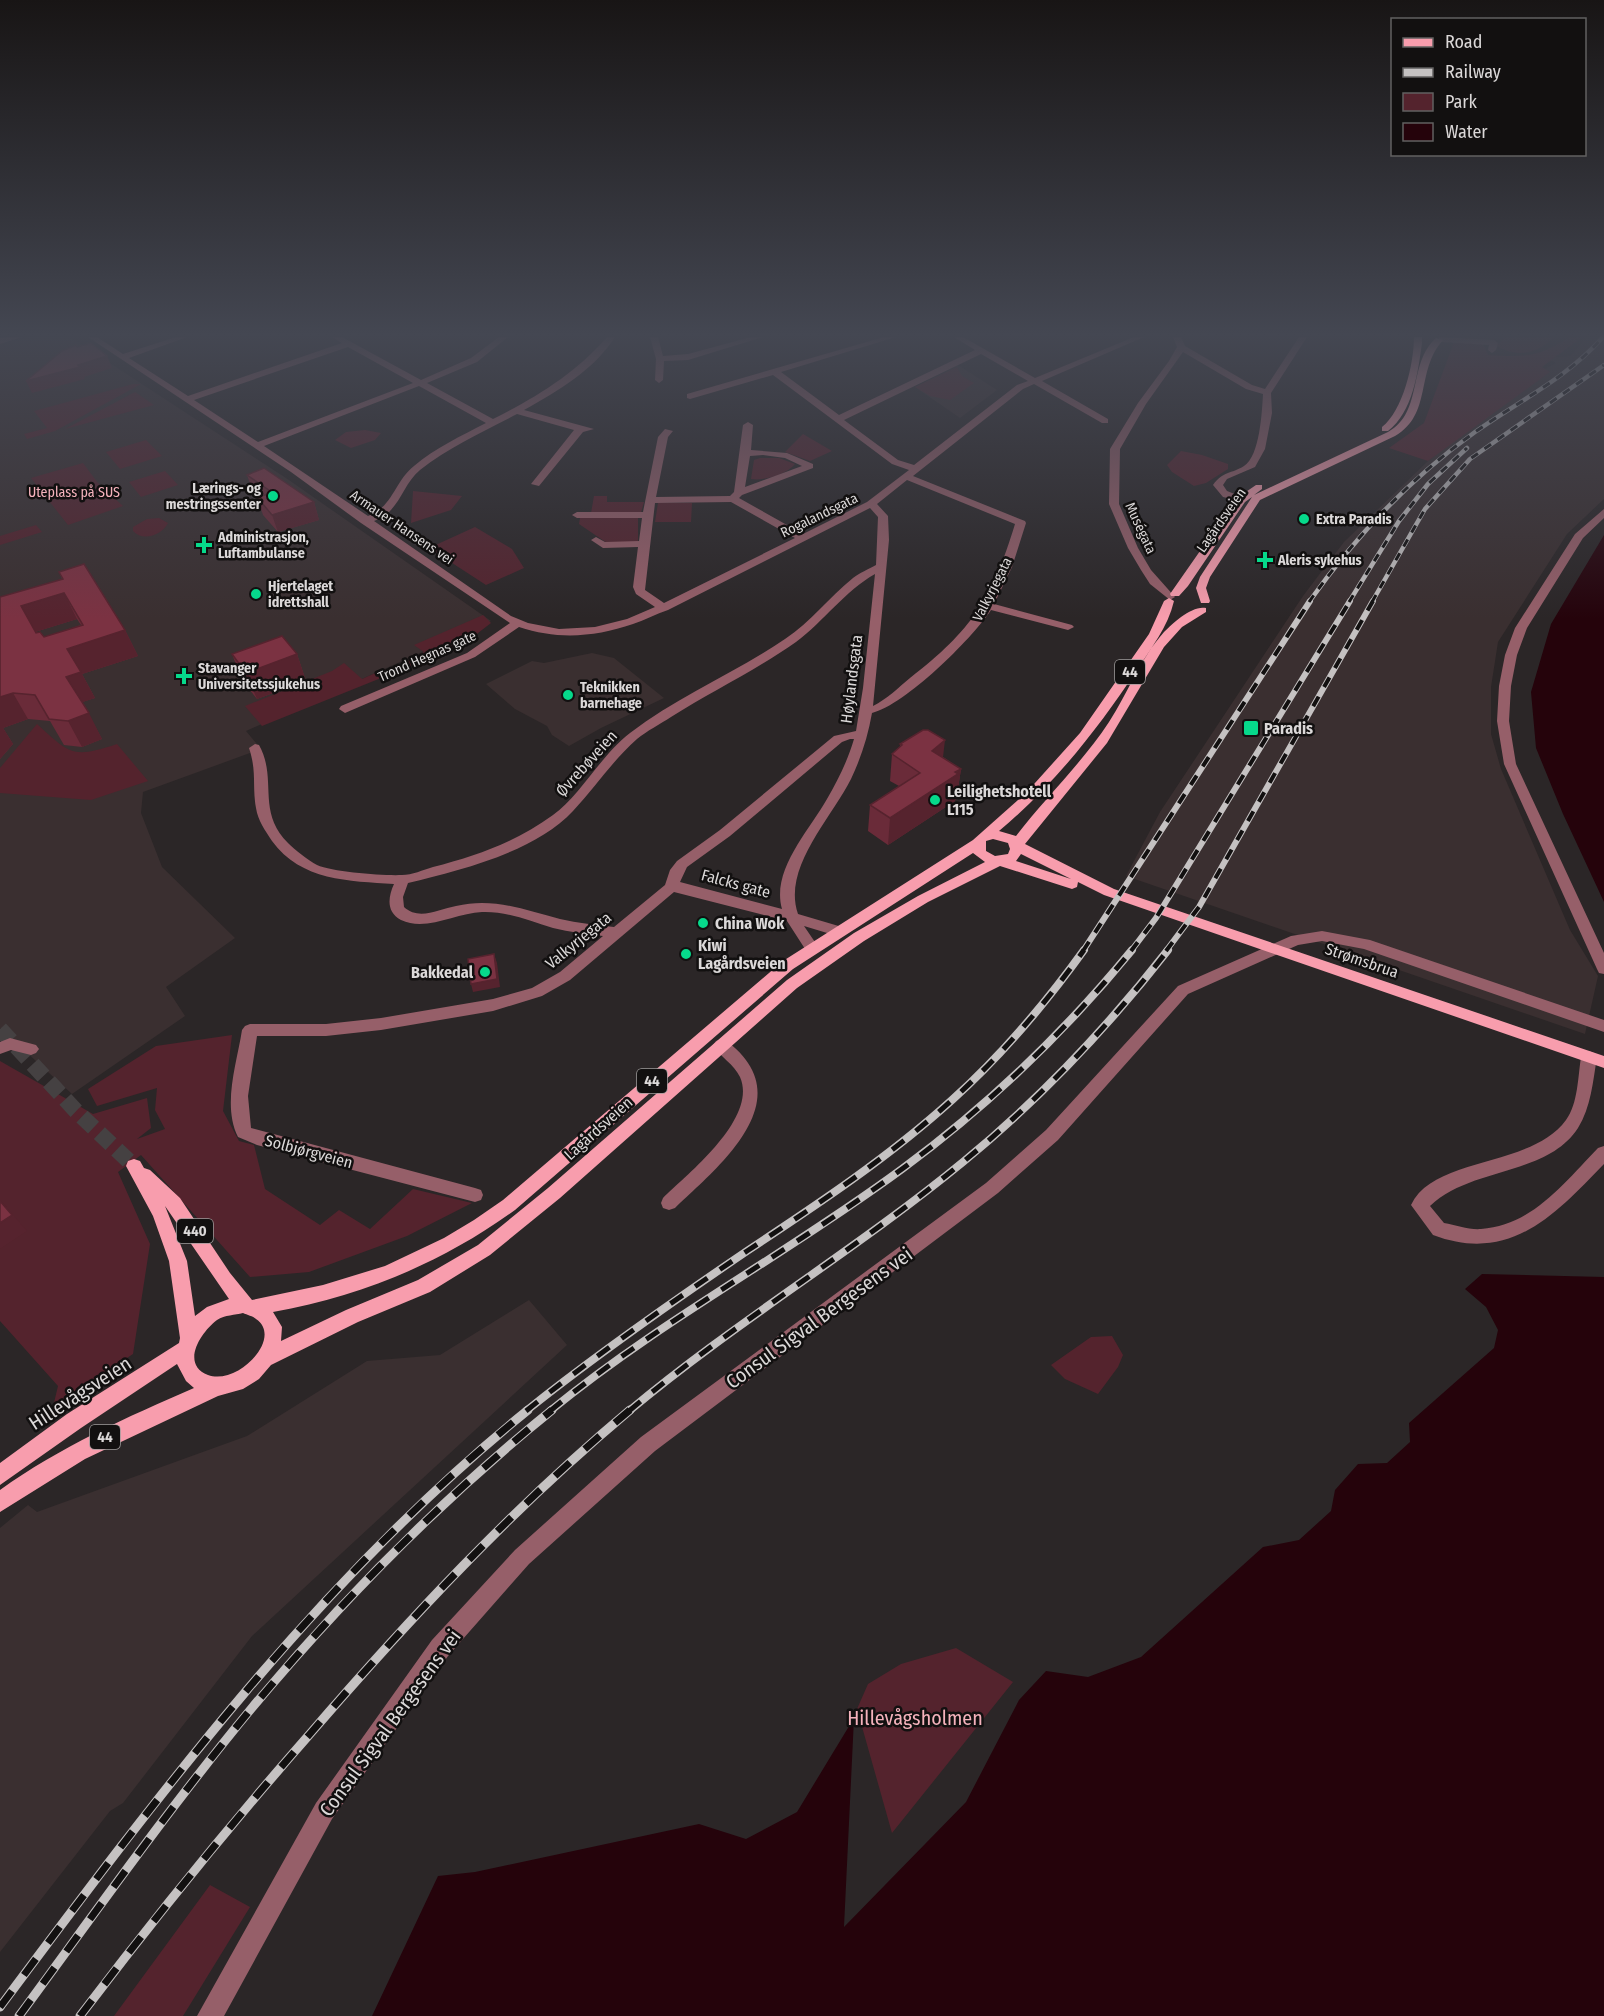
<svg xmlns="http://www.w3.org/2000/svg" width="1604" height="2016" font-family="'Fira Sans Condensed',sans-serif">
<rect width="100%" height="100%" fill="#2b2627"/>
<path fill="#3a2f30" d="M28,337H68L79,343L286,478L491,621L246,731L261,749L143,792L141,813L162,867L235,938L166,987L185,1016L72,1094L0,1028V344Z
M1586,337H1604V499L1567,534L1498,642L1491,687V734L1501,769L1570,930L1598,976L1585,1034L1126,876L1160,812L1303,596L1344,542L1428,461L1528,378L1556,363L1547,358L1571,356Z
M958,365L997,390L960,418L915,387Z
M592,653L614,658L664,698L601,728L569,746L552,735L547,726L515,709L486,684L532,661L544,663Z
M529,1300L567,1345L252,1636L123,1803L110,1811L0,1952V1528L28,1505L37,1512L247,1436L367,1361L440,1355Z"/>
<path fill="#54232d" d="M1505,337H1554C1537,354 1518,358 1496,346Z
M1570,337H1582L1542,367L1550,372L1428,461L1389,448L1424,423L1454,342L1483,343L1488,355C1527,357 1536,358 1570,337Z
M957,367L962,376L974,383L950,400L930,396L915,387Z
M133,384H141L55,431L27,439L24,434L47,428L34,411Z
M135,392L154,405L65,429Z
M365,430L381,433L375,440L351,448L335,440L346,432Z
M803,434L832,451L810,461L785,452Z
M146,440L162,456L120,469L106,452Z
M1181,451L1202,455L1228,464V469L1206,483L1194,486L1172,472L1167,465Z
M760,458H779L795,464C786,475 764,481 751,479L754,460Z
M83,463L98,483L123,506L68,525L31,478Z
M165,471L178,485L141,497L129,482Z
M413,491L462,496L451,510L411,523Z
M594,496H607V502H644L641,513H591Z
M658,503H692L691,522H655Z
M159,518L168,523C162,535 143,542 133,531V527L147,519Z
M580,518H638V543H607L579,524Z
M36,525L42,532L0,545V536Z
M475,527L512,549L524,568L486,585L429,548Z
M483,615L491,623L469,640L453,649L262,726L245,706L332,671L344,663L362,679L384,669L390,671L424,652L414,645Z
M37,724C70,754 72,759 117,744L148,781L91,800L0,793V768Z
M232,1035L223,1111L239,1141L254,1145L265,1189L320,1225L339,1210L370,1229L413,1189L472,1203L407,1236L309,1272L250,1277L141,1155L118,1172L150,1244L133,1354L53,1407L58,1386L0,1321V1061L93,1114L147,1098L151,1128L137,1139L165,1129L155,1110L157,1088L97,1106L88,1089L156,1046Z
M1112,1336L1123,1355L1118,1367L1098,1394L1065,1379L1051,1365L1091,1337Z
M956,1648L1013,1682L892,1833L857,1709L868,1684L901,1664Z
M210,1885L250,1907L183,2016H114Z"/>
<path fill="#25030b" d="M1604,535V902L1563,814L1536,748L1531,692L1551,624Z
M1482,1274L1604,1277V2016H372L438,1876L475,1872L699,1824L746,1839L797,1812L854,1718L844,1927L966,1802L1019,1700L1046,1671L1088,1677L1141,1657L1263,1547L1299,1540L1331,1511L1335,1490L1358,1464L1387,1463L1410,1442L1409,1423L1494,1348L1498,1330L1486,1307L1465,1289Z"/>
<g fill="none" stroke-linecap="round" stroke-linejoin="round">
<path stroke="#454142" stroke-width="16" stroke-dasharray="16 8" stroke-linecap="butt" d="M0,1029L76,1111L134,1166"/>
<path fill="#965f69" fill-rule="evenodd" d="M8,337H22L0,344V338Z
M88,337H97L123,354L176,337H187L129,358L188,396L342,343L332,337H342L421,380L471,358L499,337H508L477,362L427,383L493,419C535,398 575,374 607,337H615C594,370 558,391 524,410L594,429L583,432L539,486L531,484L574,430L517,414C485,431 449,447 420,470C401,486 400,512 374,521L511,616L528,623L559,629L595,627L627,619L655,607L636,594L633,587L638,547L603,548L591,540L596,537L605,542L639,541L642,518H577L572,515L577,512H643L658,437L665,429L673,431L668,437L656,497L730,496L734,492L743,425L748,422L753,425L751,450L787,453L813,464V468L742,495L739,498L803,534L867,502L909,470L892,464L773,375L690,399L687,398V394L884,337H896L781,372L839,415L975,350L954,337H963L1035,378L1134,337H1144L1042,381L1108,419V423H1102L1034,384L1023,389L913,476L1025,521L1026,523L1012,567L994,604L1072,625L1074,627L1068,630L991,610C971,640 905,705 872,713C868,736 861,758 851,779C831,819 782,868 798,914L842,927L844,931L842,935L837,936L804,926L819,948L812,953L807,952L787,921L674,892L570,980L542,996L493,1011L381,1030L326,1036H257L248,1096L251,1128L475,1188L481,1190L483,1195L481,1200L475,1202L257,1145L238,1137C222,1105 237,1063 242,1030L245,1026L250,1024H326L381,1018L493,999L532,988L560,972L603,936C586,934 570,932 553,928C530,921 506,911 482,912C456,913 426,932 401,920C386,912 388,897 394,884C349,881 301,881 272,841C265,830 258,821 256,808C252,785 257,772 249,748L255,744L259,745C278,779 256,811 288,843C295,850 308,860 317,865C333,872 384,876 402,875C412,875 423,870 433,867C476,856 516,842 553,815C580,796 601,755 630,733C678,696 735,673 785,639C811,622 829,597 853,578C859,573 869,569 876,565L878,517L870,508L668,610C656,614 645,620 633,624C595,637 558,640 519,627L475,657L345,713L339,709L341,706L467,653L510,623L361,523L291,472ZM348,347L413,383L258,442L194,400ZM981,354L1028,381L1017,385L914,465L898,460L844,420ZM419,386L486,423C461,436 435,448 414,466C394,482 393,507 368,516L264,446ZM763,455L785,458L802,466L745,487L750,456ZM907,480L1015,524C992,599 972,630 910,678C898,688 887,699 873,706L889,540L888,516L877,504ZM731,502L795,538L664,603L645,590L655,503ZM875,574L863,688L856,731L834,736L720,830L677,861L670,870L665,885L614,927C596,925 578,923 560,919C524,910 494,897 456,906C439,909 419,921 404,907L403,897L408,883C461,870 535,852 573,811C595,788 612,761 637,739C647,731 660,724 671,717C712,691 756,670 796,642C824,621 845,591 875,574ZM850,739H854C848,760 838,780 827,799C809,831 771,870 782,909L680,882L687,867L730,836L842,742Z
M650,337H658L663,356L688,354L751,337H763L688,360L664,361L663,380L659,383L655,380L656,359Z
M1173,337H1181L1185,346L1252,385L1265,389L1299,337H1307L1271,393L1272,413L1265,449L1255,467L1227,479L1223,485L1227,491L1245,498V502L1223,497L1213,485C1223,471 1231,474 1244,466C1260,456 1262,411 1263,394L1246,389L1183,352L1146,404L1120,449L1119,504L1138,548L1151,570L1175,597L1170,600L1150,584L1141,570L1128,548L1109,504L1110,449L1138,403L1169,361L1177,347Z
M1439,337L1494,340L1498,343L1496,350L1492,353L1488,350L1489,345L1442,342L1439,341Z
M1604,509V518L1583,538L1527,628L1517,655L1511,686L1509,721L1516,764L1604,953V974L1599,973L1597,969L1504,764L1497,721L1499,686L1505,655L1515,628L1575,534Z
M1322,931L1370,940L1604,1020V1032L1364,949L1322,941L1298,945L1188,994L1058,1140L998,1193L655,1451L529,1564L448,1656L332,1819L224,2016H197L316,1803L432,1640L515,1550L641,1437L986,1183L1046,1130L1178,986L1291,936Z
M10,1038L36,1045L39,1049L36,1053L31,1055L11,1050L0,1054V1042Z
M721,1039C732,1043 742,1054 748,1063C784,1116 709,1175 675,1208L669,1210L663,1208L661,1203L663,1198C689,1173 758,1118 740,1077C734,1064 720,1057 713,1045L716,1041Z
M1589,1051L1594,1053L1597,1057C1593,1081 1591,1107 1578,1128C1547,1176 1471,1167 1430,1206L1444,1223C1456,1225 1469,1230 1481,1229C1532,1226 1565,1182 1598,1148L1604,1146V1164C1555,1215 1510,1264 1433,1235L1411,1205C1434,1156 1531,1168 1566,1120C1578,1104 1578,1076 1581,1057L1584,1053Z"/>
<path fill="#f89dad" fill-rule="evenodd" d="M1414,337H1422V343C1418,372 1413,412 1388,431H1382V427C1403,411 1414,363 1414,337Z
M1436,338L1443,340C1415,371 1433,414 1395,436L1260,500L1210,577L1206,588L1210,601L1209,603H1201L1196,588L1200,577L1252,497L1245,502L1188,586L1179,596H1171L1170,594L1237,498L1256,485H1262V489L1254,495L1388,432C1424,412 1407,364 1436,338Z
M1169,598L1174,601C1168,627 1151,648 1137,670C1097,730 1054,785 999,831L1016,836C1046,797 1082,763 1109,722C1128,693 1140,659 1164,632C1173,623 1192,605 1206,608V612L1182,627L1164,647L1107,743L1025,844L1114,889L1604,1056V1068L1104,895L1078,882L1077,887L1072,889L1000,866L928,902L864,941L797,988L560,1198L490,1255L430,1292L358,1322L271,1365L259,1379L243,1389L218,1396L85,1459L0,1512V1490C60,1447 127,1417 194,1388L186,1381L177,1364L81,1428L0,1485V1463L67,1414L179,1343L180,1338L169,1261L153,1216L126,1166L128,1161L134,1159L140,1161L144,1168L150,1170L180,1198L230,1273L252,1300L323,1285L385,1266L444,1238L474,1220L503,1200L783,961L973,840L1026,793L1080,733L1149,634L1164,601ZM993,839L1008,843L1010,849L1008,854L995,856L986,851V841ZM973,853L985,862L918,896L854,933L787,980L548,1188L478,1245L418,1280L346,1310L281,1341L282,1327L273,1312C362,1296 442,1263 515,1210L793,969ZM1021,854L1071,879L1016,861ZM165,1206L229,1299L207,1307L195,1316L187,1261ZM243,1313C247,1315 253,1316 256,1319C284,1338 237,1386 208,1375C180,1364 201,1332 217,1320C225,1315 235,1315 243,1313Z"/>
<defs>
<path id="rail-far3" d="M1309,602C1355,537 1409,479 1475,432C1519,401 1567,378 1603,337
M1349,602L1399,521L1428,484L1467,448
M1372,602L1425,509L1470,459L1604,365"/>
<path id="rail-far2" d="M1083,951L1310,601
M1131,951L1156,918L1350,601
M1166,951L1199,907L1373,601"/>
<path id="rail-far1" d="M526,1411C597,1354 672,1302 747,1251C818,1204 889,1157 952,1100C1002,1055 1045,1004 1084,950
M550,1411C661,1320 787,1254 902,1169C989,1105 1064,1033 1132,950
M629,1411C735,1322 856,1250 963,1162C1040,1099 1107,1028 1168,950"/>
<path id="rail" d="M0,2007C159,1794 320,1578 528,1410
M19,2016C95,1913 169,1808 251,1709C342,1600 442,1499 552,1410
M80,2016C153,1920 229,1826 309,1735C409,1619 513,1508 630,1410"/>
</defs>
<use href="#rail-far3" stroke="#c5c2c2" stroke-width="4.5"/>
<use href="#rail-far2" stroke="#c5c2c2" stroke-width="6"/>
<use href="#rail-far1" stroke="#c5c2c2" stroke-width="8"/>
<use href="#rail" stroke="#c5c2c2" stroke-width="9"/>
<use href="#rail-far3" stroke="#121010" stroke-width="3" stroke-dasharray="8" stroke-linecap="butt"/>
<use href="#rail-far2" stroke="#121010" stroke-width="4" stroke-dasharray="11" stroke-linecap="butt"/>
<use href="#rail-far1" stroke="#121010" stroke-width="5" stroke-dasharray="15" stroke-linecap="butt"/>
<use href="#rail" stroke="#121010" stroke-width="7" stroke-dasharray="20" stroke-linecap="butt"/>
</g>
<path fill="#6a2b39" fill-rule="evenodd" d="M247,475L314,502L319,520L278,532L263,515L257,497H260L253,492Z
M59,572L125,630L138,656L82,674L95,698L82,702L102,739L82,747L64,745L50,721L28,719L3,728L13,744L0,759V597L62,579ZM77,619L81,625L44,637L35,632Z
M232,654H297L306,681L257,699L242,680Z
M900,744L943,757L961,769L957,795L956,796L955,801L888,845L868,831L870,805L899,786L890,781L892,754L900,747Z"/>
<path fill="#56232e" d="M107,356L112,368L84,377L85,379L32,393L26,381Z
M314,502L319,520L278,532L272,515Z
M64,593L77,619L35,632L21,606Z
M125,630L138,656L82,674L95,698L80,703L66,677L67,649Z
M297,654L306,681L257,699L246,673Z
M13,693L28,719L3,728L13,744L0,759V697Z
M89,713L102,739L82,747L68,721Z
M945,740L942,766L932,751Z
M961,769L957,795L956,796L955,801L888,845L890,818Z
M494,954L497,963L500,987L473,992L471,984Z
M0,1200L27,1231L0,1249Z"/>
<path fill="#7b3242" stroke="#56232e" stroke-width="1.5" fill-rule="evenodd" d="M91,343L107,356L78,365L80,367L26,381L62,351L76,345L77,347Z
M264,468L314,502L272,515L257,497L273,493L247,475Z
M84,564L125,630L67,649L81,672L66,677L89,713L68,721L49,719L35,695L13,693L0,697V597L63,579L59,572ZM64,593L83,625L44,637L40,632L36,633L21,606Z
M282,636L297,654L246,673L232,654Z
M923,730H928L945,740L932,751L961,769L955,772L958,774L890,818L870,805L920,773L892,754L902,745L900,744Z
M494,954L497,979L471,984L468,959Z
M0,1201L12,1215L0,1223Z"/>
<linearGradient id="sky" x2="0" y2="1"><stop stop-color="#181515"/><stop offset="0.54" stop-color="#444752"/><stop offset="1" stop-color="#444752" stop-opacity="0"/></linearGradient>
<rect width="1604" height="619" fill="url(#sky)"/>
<g fill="#06d98b" stroke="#121010" stroke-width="2">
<circle cx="273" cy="496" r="6"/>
<circle cx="1304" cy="519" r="6"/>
<path d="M201 536h6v6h6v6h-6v6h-6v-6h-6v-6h6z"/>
<path d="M1262 551h6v6h6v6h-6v6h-6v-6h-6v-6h6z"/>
<circle cx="256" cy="594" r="6"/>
<path d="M181 667h6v6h6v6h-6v6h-6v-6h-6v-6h6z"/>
<circle cx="568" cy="695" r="6"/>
<rect x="1243" y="720" width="16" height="16" rx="3"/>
<circle cx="935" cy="800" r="6"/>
<circle cx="703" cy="923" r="6"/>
<circle cx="686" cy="954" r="6"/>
<circle cx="485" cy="972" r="6"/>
</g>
<g text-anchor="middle" stroke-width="5" stroke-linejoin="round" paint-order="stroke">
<g font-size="14" font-weight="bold" fill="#dbd8d8" stroke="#121010" text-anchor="start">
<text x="261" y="493" text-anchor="end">Lærings- og<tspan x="261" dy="16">mestringssenter</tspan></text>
<text x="1316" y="524">Extra Paradis</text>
<text x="218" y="542">Administrasjon,<tspan x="218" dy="16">Luftambulanse</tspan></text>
<text x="1278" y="565">Aleris sykehus</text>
<text x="268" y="591">Hjertelaget<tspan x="268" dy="16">idrettshall</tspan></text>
<text x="198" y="673">Stavanger<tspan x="198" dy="16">Universitetssjukehus</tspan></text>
<text x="580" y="692">Teknikken<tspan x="580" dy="16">barnehage</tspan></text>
</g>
<g font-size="14" fill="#f5b2bc" stroke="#121010">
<text x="74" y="497">Uteplass på SUS</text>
</g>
<g font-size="14" fill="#dbd8d8" stroke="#121010">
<text transform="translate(819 515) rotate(-26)" y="5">Rogalandsgata</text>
<text transform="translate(1221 520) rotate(-55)" y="5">Lagårdsveien</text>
<text transform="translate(402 527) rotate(34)" y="5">Armauer Hansens vei</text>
<text transform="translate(1141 528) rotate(65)" y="5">Muségata</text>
<text transform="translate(992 589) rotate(-63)" y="5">Valkyrjegata</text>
<text transform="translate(427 656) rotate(-24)" y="5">Trond Hegnas gate</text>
</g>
<g fill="#121010" stroke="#9f9c9c" stroke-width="1.5">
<rect x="1115" y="660" width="30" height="24" rx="4.5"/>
<rect x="637" y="1069" width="30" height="24" rx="4.5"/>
<rect x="177" y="1219" width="36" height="24" rx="4.5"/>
<rect x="90" y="1425" width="30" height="24" rx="4.5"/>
</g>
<g font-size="15" font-weight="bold" fill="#dbd8d8">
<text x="1130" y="677">44</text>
<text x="652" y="1086">44</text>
<text x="195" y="1236">440</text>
<text x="105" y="1442">44</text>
</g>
<g font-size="16" fill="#dbd8d8" stroke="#121010">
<text transform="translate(851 679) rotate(-83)" y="6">Høylandsgata</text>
<text transform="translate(586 763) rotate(-48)" y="6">Øvrebøveien</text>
<text transform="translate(736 883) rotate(15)" y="6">Falcks gate</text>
<text transform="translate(578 940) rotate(-39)" y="6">Valkyrjegata</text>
<text transform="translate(1362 960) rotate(19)" y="6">Strømsbrua</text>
<text transform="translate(598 1128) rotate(-42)" y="6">Lagårdsveien</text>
<text transform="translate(309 1151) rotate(15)" y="6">Solbjørgveien</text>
</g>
<g font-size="16" font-weight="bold" fill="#dbd8d8" stroke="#121010" text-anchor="start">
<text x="1264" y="734">Paradis</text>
<text x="947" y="797">Leilighetshotell<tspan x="947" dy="18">L115</tspan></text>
<text x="715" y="929">China Wok</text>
<text x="698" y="951">Kiwi<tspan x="698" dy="18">Lagårdsveien</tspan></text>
<text x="473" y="978" text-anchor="end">Bakkedal</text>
</g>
<g font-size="20" fill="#dbd8d8" stroke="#121010">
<text transform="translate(819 1318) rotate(-36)" y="7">Consul Sigval Bergesens vei</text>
<text transform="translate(80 1393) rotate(-33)" y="7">Hillevågsveien</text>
<text transform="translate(390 1723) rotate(-54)" y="7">Consul Sigval Bergesens vei</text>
</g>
<g font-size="20" fill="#f5b2bc" stroke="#121010">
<text x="915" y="1725">Hillevågsholmen</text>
</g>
</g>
<rect x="1391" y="18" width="195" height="138" fill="#121010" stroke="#626060" stroke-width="1.5"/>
<rect x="1403" y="38" width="30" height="9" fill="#f89dad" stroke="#626060" stroke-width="1.5"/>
<text x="1445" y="48" font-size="18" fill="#dbd8d8">Road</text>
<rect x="1403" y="68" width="30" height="9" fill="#c5c2c2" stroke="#626060" stroke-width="1.5"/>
<text x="1445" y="78" font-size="18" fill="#dbd8d8">Railway</text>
<rect x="1403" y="93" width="30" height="18" fill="#54232d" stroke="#626060" stroke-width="1.5"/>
<text x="1445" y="108" font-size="18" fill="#dbd8d8">Park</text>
<rect x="1403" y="123" width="30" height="18" fill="#25030b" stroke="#626060" stroke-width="1.5"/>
<text x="1445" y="138" font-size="18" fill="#dbd8d8">Water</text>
</svg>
